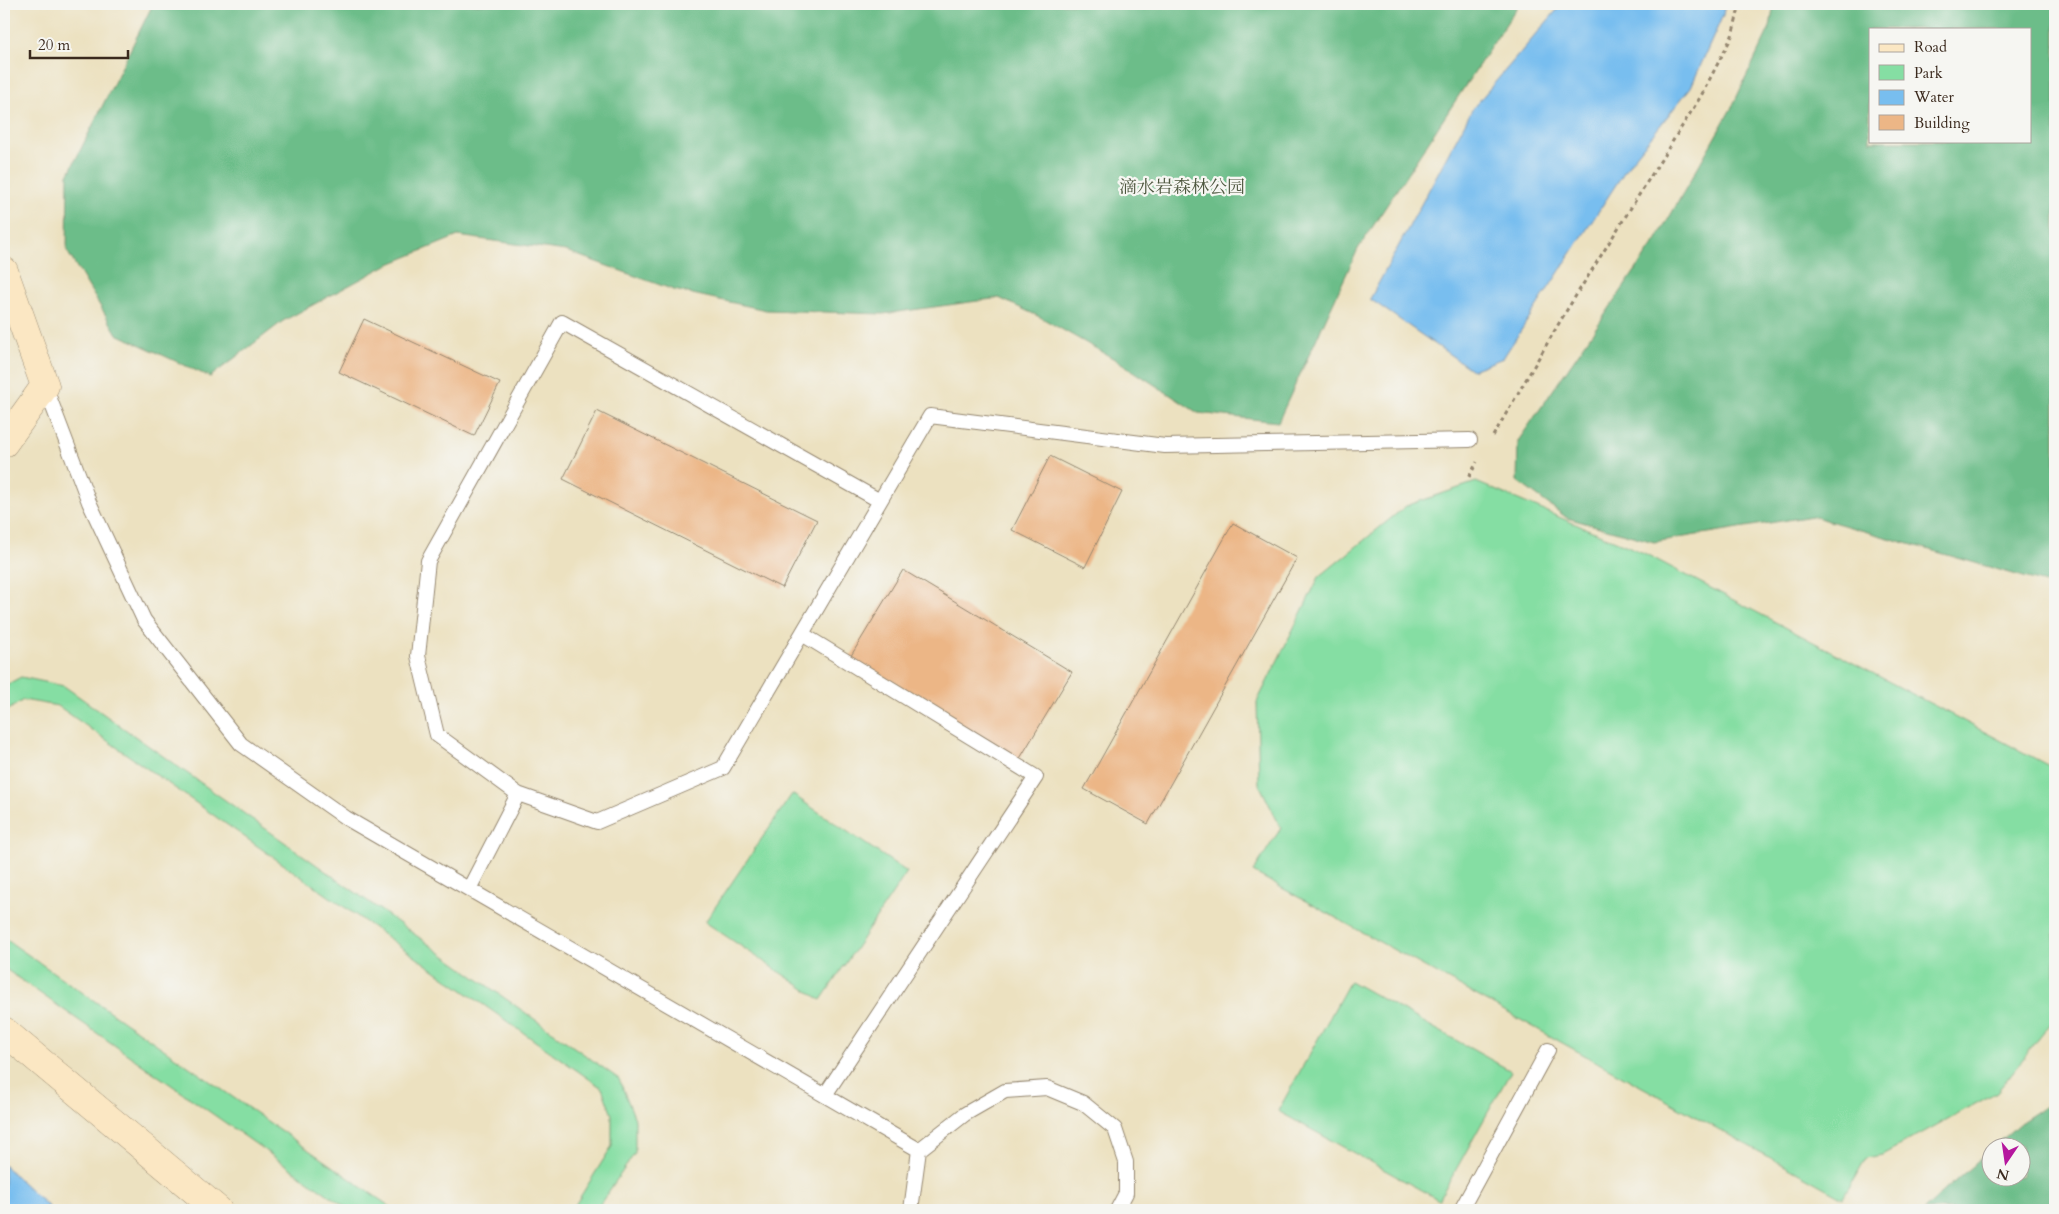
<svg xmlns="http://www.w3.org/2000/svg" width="2059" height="1214" font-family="Cardo,'Noto Serif SC',serif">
<rect width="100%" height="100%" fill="#f6f6f2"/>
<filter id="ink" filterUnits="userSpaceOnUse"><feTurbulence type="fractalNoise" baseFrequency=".02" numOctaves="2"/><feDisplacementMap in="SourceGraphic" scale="10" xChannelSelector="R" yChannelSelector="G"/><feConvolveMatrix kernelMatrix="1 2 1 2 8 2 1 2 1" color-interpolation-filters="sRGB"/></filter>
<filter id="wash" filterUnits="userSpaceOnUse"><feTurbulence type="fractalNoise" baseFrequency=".0096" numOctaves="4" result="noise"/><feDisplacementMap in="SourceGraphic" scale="20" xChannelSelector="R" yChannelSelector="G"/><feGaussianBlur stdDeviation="1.12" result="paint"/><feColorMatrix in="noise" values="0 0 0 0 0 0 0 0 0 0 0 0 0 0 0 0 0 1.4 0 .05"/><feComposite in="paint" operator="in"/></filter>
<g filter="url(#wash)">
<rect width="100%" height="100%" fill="#ece1c0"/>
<path fill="#85dea3" stroke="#608460" d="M1476,482L1644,553L2055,769V1018L1997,1092L1882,1155L1866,1158L1843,1198L1253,872L1281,828L1259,784L1257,702L1319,577L1406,506Z
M21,677L64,686L619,1079L635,1119V1153L596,1210H572L612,1146V1115L602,1088L58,706L23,700L4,713V686Z
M792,794L907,872L821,1000L705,922Z
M4,938L395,1210H350L4,968Z
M1350,981L1511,1071L1439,1200L1278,1111Z"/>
<path fill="#6cbd89" stroke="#547454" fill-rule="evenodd" d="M153,4H1519L1358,249L1278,422L1198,413L1118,361L1040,317L999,298L883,314L766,310L674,290L566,251L458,236L387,265L283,321L210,377L117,334L67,251L68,175Z
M1774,4H2055V586L1812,516L1654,542L1567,518L1517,481L1518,441L1657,239L1732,107L1770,27ZM1870,29H2030V141H1870Z
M2055,1100V1210H1923L1991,1149L1992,1176H2022V1146H1994L2020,1123Z"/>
<path fill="#78beef" stroke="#5a7486" d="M1562,4H1725L1723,15L1691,87L1630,163L1503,358L1472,370L1370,299L1473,108Z
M4,1165L52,1210H4Z"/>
<g id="blocks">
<path fill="#ecb686" d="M364,319L500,383L474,436L339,372Z
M597,411L817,520L782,588L563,479Z
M1050,456L1122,492L1085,567L1012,530Z
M1233,523L1297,558L1148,824L1084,789Z
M903,570L1072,672L1016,765L846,664Z"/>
</g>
</g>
<g filter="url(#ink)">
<use href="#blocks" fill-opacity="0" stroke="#94866f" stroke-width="1"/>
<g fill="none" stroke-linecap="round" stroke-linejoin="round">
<defs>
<path id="lane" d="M45,386L89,502L144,620L241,744L346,818L919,1150
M802,634L1036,777L825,1095
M518,794L437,735L418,656L428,561L562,322L880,501
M469,889L518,794L597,822L723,768L930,416L1165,446L1470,440
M911,1210L919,1150L965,1114L1005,1091L1047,1088L1083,1103L1115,1129L1126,1162V1193L1117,1210
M1461,1210L1548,1050"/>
<path id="secondary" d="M4,271L45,386L4,443
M4,1031L218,1210"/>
</defs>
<use href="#lane" stroke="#94866f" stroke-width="16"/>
<use href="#secondary" stroke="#94866f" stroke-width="29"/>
<path stroke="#94866f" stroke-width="3" stroke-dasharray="4 4" stroke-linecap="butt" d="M1493,436L1565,313L1701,96L1732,36L1740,4
M1469,477L1477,462"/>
<use href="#lane" stroke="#fff" stroke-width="14"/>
<use href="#secondary" stroke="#fbe7c3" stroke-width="28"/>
</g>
</g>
<g text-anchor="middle" stroke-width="4.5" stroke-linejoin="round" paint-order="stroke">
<g font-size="18" fill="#4e573f" stroke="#f6f6f2">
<text x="1182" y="193">滴水岩森林公园</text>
</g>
</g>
<rect width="2059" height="1214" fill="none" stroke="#f6f6f2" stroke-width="20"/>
<rect x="1869" y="28" width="162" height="115" fill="#f6f6f2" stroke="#aba49d"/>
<rect x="1879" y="44" width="25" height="8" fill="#fbe7c3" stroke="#aba49d"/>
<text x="1914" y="52" font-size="15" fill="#3b2a1e">Road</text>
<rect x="1879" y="65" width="25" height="15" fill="#85dea3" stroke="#aba49d"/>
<text x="1914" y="78" font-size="15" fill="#3b2a1e">Park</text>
<rect x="1879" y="90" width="25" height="15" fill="#78beef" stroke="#aba49d"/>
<text x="1914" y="102" font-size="15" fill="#3b2a1e">Water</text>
<rect x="1879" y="115" width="25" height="15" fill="#ecb686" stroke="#aba49d"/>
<text x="1914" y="128" font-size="15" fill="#3b2a1e">Building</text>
<g transform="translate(2006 1162) rotate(193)"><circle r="24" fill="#f6f6f2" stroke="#aba49d"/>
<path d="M0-4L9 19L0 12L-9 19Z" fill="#b5179e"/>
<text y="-8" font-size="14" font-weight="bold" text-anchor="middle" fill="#3b2a1e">N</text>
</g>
<path d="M30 50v8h98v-8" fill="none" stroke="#3b2a1e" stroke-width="2.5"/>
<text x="38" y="50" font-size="15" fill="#3b2a1e" stroke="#f6f6f2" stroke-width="4" paint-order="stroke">20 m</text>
</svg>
